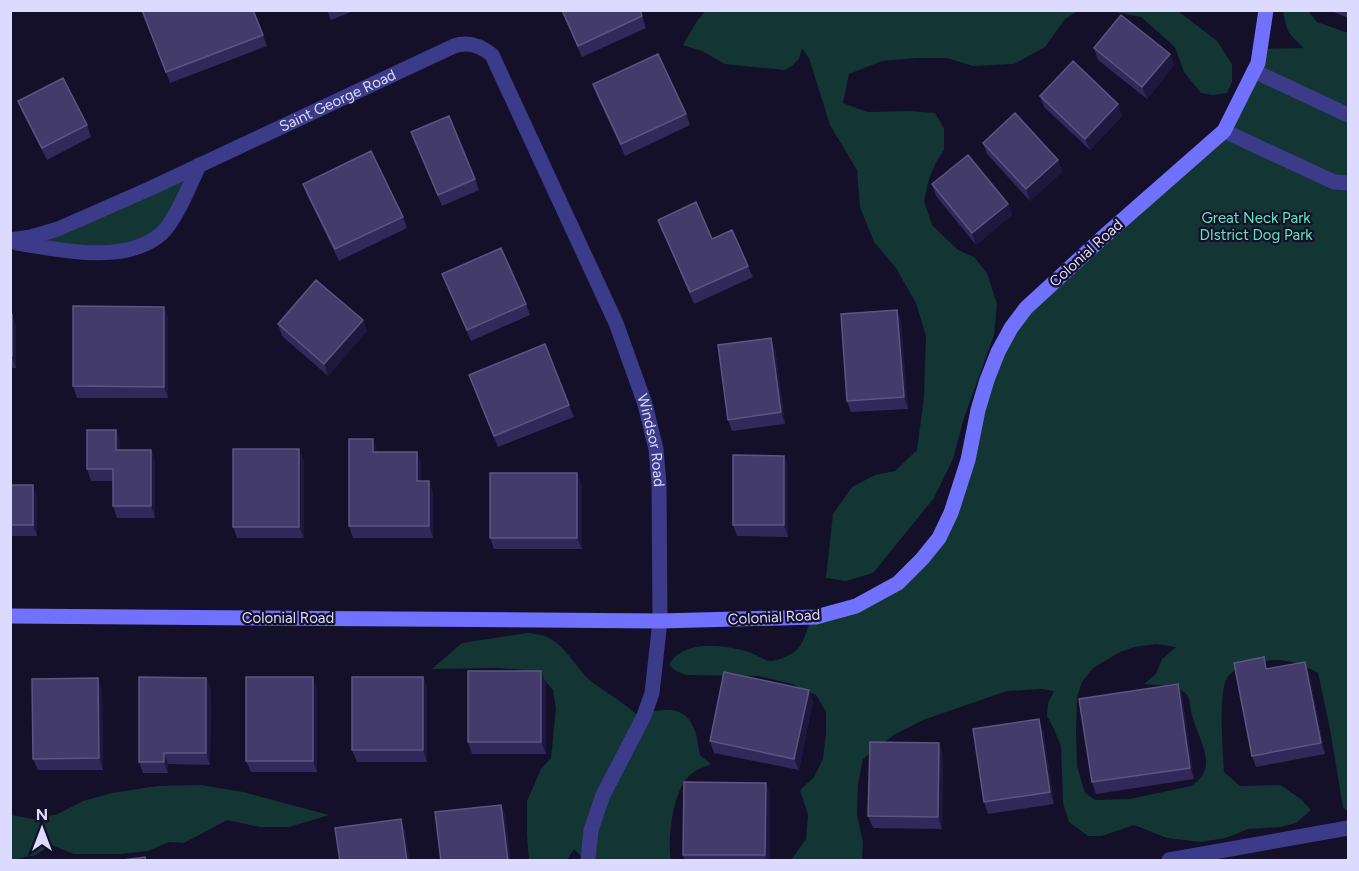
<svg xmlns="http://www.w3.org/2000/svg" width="1359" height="871" font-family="Figtree,sans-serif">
<rect width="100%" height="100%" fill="#14102a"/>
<path fill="#133533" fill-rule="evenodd" d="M705,11H1078L1065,19L1045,47L1014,64L973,66L947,58H917L882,61L849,74L843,103L867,112L910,111L935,113L944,128V150L936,162L929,179L924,201L932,225L958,250L974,257L987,273L997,304L994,335L964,418L953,459L934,498L873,573L846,581L826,578L833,514L852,487L875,475L895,471L917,450L924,397L926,336L916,303L896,268L874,242L860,207L857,170L830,125L809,58L802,48L799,59L793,65L785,70L725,64L702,51L683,45L697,21Z
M1111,11H1178L1217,41L1232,64V82L1227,93L1213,95L1201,93L1184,72L1175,47L1141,17Z
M1283,11H1308L1317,22L1348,33V812L1343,807L1330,729L1318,673C1298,662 1282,657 1260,662C1250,664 1232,669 1227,678C1218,693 1223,752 1224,772L1240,786L1280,785L1301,799L1311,810L1296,823L1280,827L1248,829L1226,838L1201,842L1167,838L1134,825L1102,836H1088L1069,822L1063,803L1061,746L1053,727L1047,716L1048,703L1054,691L1042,689L1007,691L923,720L894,735L875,749L863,759L858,784L857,815L863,842L862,860H791L806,839L808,815L800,790L814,777L823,759L826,734V712L816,695L792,684L759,676L686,675L676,671L669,665C683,638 726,645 749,652C756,654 764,661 771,661C776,661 788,656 793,653C804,645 805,634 810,622L898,583L939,539L1011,328L1224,131L1261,49L1304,48C1288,33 1287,33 1283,11ZM1157,644L1176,647L1162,659L1156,674L1144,684C1157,686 1175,684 1185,693C1191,698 1190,708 1192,715C1198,740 1221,768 1191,786L1130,799L1095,800L1085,793L1077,766L1076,732L1077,697L1082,682L1093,668L1118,653L1134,647Z
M190,175L161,228L144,239L101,248L34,242Z
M527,633C534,634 543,634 549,638C568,648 576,669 592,682C607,693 623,702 637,715C660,709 685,702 695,731C698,738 698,747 700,755L711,764C705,767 695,770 690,775C673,790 667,839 671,860H585L574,849L567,860H529L527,836V801L541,769L551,758L556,709L553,690L539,674L524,670L498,668L432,669L462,643Z
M201,785L243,792L329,815L289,827H260L227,820L184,843L169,842L148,851L121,854H74L51,845L36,855L11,860V815L33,819L58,814L83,801L112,793L157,786Z"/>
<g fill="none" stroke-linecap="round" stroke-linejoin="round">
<path stroke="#3b3b8a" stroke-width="15" d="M1254,71L1348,115
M1224,131L1334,182L1348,183"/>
<g stroke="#3b3b8a" stroke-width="15">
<path id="s1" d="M10,240L31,237L58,229L149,189L454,46C468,41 481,46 492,55L616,323L645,404L656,449L659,484L660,621L652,693L644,716L603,795L591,830L588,860"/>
<path d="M17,243C60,250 125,265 161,234C175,222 191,183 199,165"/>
<path d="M1169,860L1348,828"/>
</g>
<path stroke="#7171ff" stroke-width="15" d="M10,616L660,621L816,617L856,606L898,583L922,559L939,538L951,513L960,485L968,460L978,410L987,380L998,352L1011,328L1026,308L1101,239L1224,131L1258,63L1266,10"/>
</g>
<path fill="#312959" d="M142,10H253L267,46L170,83Z
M327,10H356L331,20Z
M561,10H640L646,28L582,57Z
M1329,10H1348V18Z
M1094,48L1170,54L1174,65L1147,99L1098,60Z
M593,84L686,114L690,125L625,156L597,96Z
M1040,96L1122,116L1090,150L1044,107Z
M18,101L87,125L91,137L47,160L22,112Z
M411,132L475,179L479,190L442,206Z
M983,143L1058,160L1062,172L1030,201L987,154Z
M303,184L403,217L407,228L339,261L307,195Z
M932,184L1008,204L1012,215L976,245L936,196Z
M658,220L712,239L748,266L753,277L694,304Z
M442,274L526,304L530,315L471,341Z
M164,307L168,318V398H77L73,386Z
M897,310L901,321L908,409L851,412L847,401Z
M10,315H12L16,327V368H10Z
M363,320L367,331L328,376L282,336L278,324Z
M775,349L785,424L732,431L728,420Z
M469,375L569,405L574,417L498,447Z
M116,430L120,442V450H151L155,461V518H117L113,506V481H91L87,469Z
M377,451V452L421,463V481L433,493V538H353L349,526Z
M784,456L788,467V537L737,536L733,525Z
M304,460V538H237L233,527Z
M10,485L37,497V536H10Z
M582,485V549H494L490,538Z
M1268,669L1309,673L1325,754L1256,767L1252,756Z
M423,677L427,688V762H357L352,750Z
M206,678L211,689L210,765L168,764V773H143L139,762Z
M546,683V754H472L468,742Z
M1178,684L1182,696L1194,779L1096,794L1092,782Z
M317,688V772H251L246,761Z
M102,689L103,770H38L33,759Z
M813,701L799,770L714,753L710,741Z
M1043,730L1054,804L988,814L984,802Z
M943,755L942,829L873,828L868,816Z
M770,794V861H685L683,855Z"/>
<path fill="#1e173e" d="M1170,54L1174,65L1147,99L1142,87Z
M1118,104L1122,116L1090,150L1085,139Z
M1058,160L1062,172L1030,201L1026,189Z
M1008,204L1012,215L976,245L972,233Z
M164,307L168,318V398L164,387Z
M897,310L901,321L908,409L904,397Z
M12,315L16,327V368L12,356Z
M363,320L367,331L328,376L324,364Z
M771,338L775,349L785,424L781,412Z
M116,430L120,442V461L116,450Z
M373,439L377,451V463L373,452Z
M299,449L304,460V538L299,527Z
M151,450L155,461V518L151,506Z
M417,452L421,463V493L417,481Z
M784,456L788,467V537L784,525Z
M577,473L582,485V549L577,538Z
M429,481L433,493V538L429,526Z
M33,485L37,497V536L33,525Z
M1305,662L1309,673L1325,754L1321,743Z
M541,671L546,683V754L541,742Z
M313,677L317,688V772L313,761Z
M423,677L427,688V762L423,750Z
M98,678L102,689L103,770L99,758Z
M206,678L211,689L210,765L206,753Z
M1178,684L1182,696L1194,779L1190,768Z
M809,690L813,701L799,770L794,759Z
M1039,719L1043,730L1054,804L1050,792Z
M939,743L943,755L942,829L938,817Z
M164,753L168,764V773L164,762Z
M766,783L770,794V861H767L765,855Z
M501,805L506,816L511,861H508Z
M401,819L405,830L410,861H407Z"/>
<path fill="#433c6a" stroke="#5c5582" stroke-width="1.5" d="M142,10H253L263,35L166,72Z
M562,10H640L642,16L578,46Z
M1121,15L1170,54L1142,87L1094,48Z
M658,54L686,114L621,144L593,84Z
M1073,61L1118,104L1085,139L1040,96Z
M63,78L87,125L42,148L18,101Z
M1015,113L1058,160L1026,189L983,143Z
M449,116L475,179L438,195L411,132Z
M371,151L403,217L335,249L303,184Z
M968,155L1008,204L972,233L932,184Z
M696,202L712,239L732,230L748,266L690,292L658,220Z
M501,248L526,304L467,330L442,274Z
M316,280L363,320L324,364L278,324Z
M73,306L164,307V387L73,386Z
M897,310L904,397L847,401L841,314Z
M10,315H12V356H10Z
M771,338L781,412L728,420L718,345Z
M545,344L569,405L494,436L469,375Z
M87,430H116V450H151V506H113V469H87Z
M349,439H373V452H417V481H429V526H349Z
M233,449H299V527H233Z
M733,455L784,456V525H733Z
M490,473H577V538H490Z
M10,485H33V525H10Z
M1264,657L1266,669L1305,662L1321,743L1252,756L1234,663Z
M468,671H541V742H468Z
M724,672L809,690L794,759L710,741Z
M139,677L206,678V753H164V762H139Z
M246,677H313V761H246Z
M352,677H423V750H352Z
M98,678L99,758L33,759L32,679Z
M1178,684L1190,768L1092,782L1079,699Z
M1039,719L1050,792L984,802L973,729Z
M870,742L939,743L938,817L868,816Z
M684,782L766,783L765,855H683Z
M501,805L508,861H441L435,812Z
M401,819L407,861H340L335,828Z
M145,857L146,861H124V860Z"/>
<g text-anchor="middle" stroke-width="4.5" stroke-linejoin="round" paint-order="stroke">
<g font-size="15" fill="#dddaff" stroke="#14102a">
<text dy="5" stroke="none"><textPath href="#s1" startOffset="357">Saint George Road</textPath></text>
<text transform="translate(1086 253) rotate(-42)" y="5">Colonial Road</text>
<text dy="5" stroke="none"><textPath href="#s1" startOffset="945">Windsor Road</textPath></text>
<text transform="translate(774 617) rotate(-3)" y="5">Colonial Road</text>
<text x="288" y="623">Colonial Road</text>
</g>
<g font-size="15" fill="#62e3bf" stroke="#14102a">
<text x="1256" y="223">Great Neck Park<tspan x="1256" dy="17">DIstrict Dog Park</tspan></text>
</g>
</g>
<rect width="1359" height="871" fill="none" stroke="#dddaff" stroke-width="24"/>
<g transform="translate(42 829)" stroke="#14102a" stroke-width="4.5" paint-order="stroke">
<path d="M0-4.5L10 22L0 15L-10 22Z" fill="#dddaff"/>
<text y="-9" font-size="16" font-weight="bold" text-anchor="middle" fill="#dddaff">N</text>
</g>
</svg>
